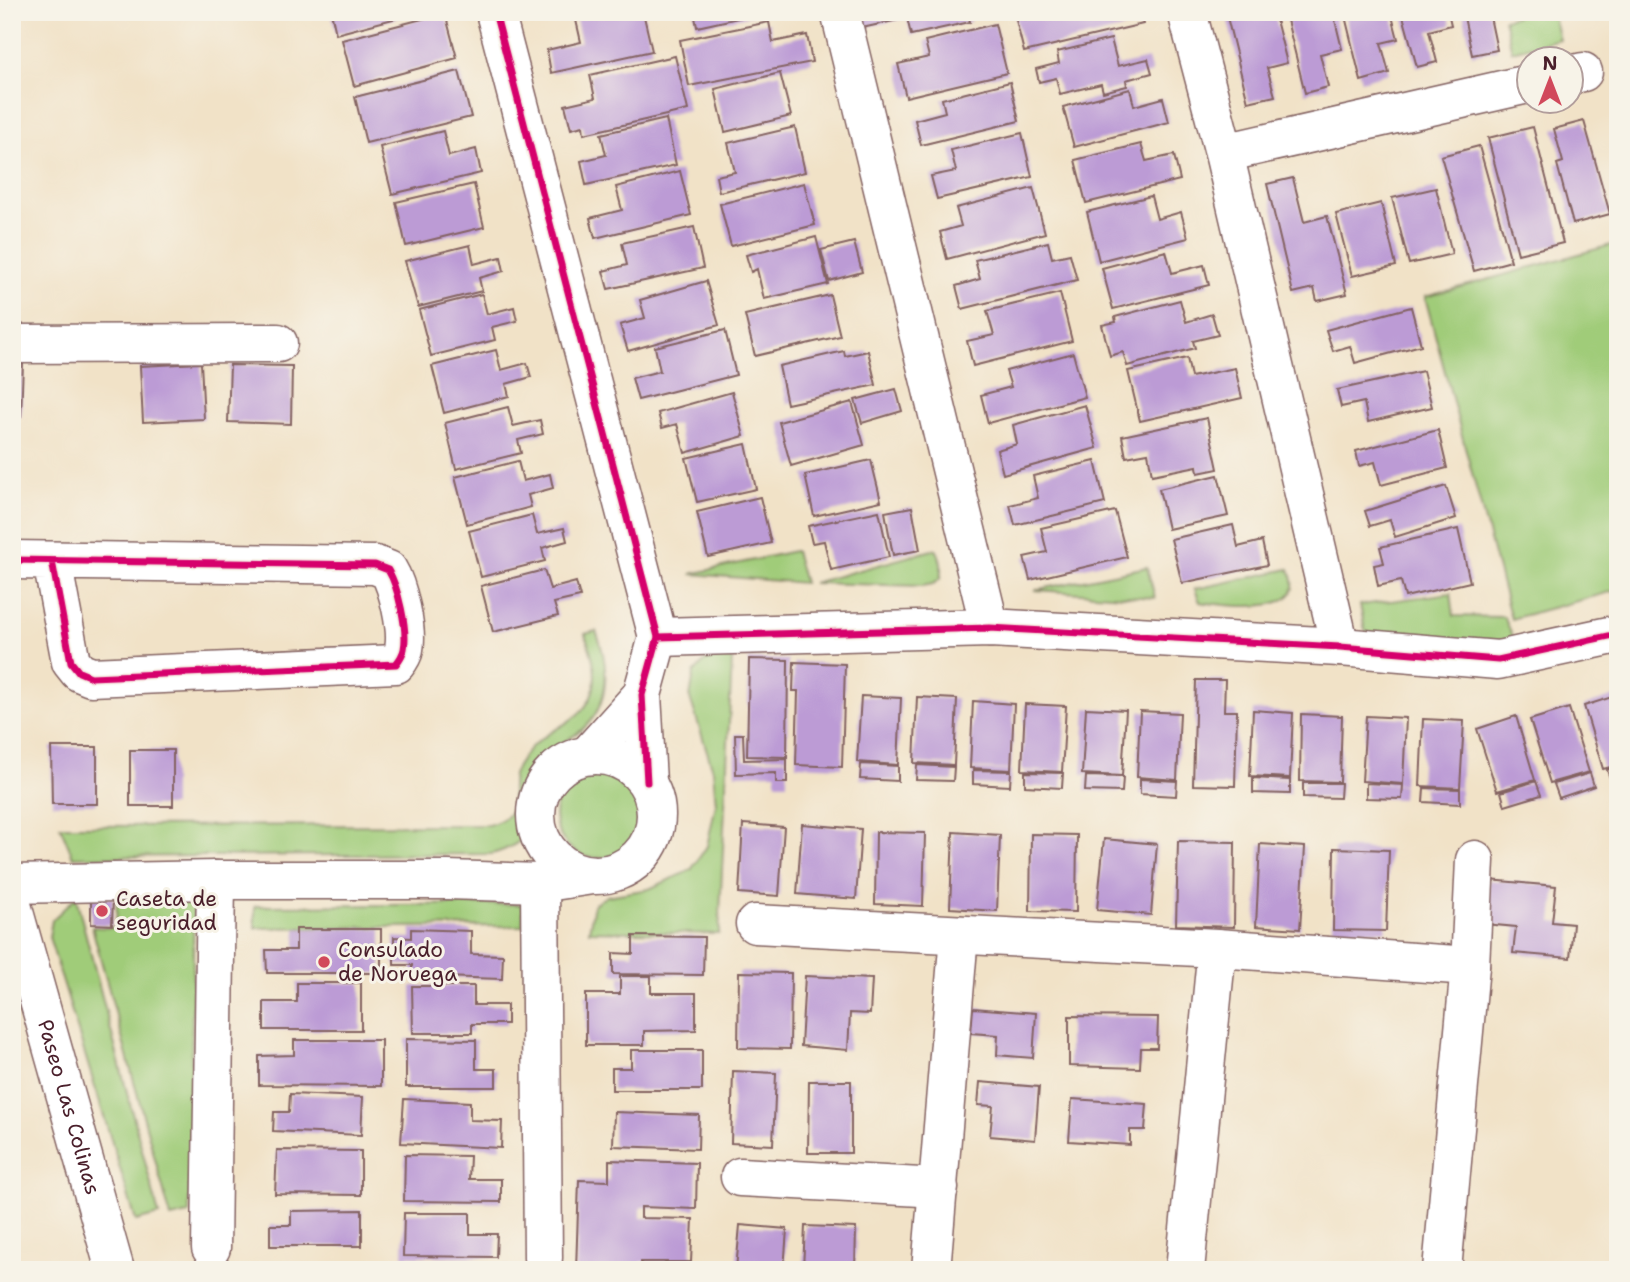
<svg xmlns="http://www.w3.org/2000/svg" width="1630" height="1282" font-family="'Shantell Sans',sans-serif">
<rect width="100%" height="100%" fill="#f7f3e8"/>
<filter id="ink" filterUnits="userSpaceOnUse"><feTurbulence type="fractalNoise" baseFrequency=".0143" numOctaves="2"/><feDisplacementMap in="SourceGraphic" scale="14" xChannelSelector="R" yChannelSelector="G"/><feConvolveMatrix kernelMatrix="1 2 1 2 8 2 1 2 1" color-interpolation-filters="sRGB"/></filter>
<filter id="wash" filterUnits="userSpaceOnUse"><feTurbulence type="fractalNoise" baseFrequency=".00686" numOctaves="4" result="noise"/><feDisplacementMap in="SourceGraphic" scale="28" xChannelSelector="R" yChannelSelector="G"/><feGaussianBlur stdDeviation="1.57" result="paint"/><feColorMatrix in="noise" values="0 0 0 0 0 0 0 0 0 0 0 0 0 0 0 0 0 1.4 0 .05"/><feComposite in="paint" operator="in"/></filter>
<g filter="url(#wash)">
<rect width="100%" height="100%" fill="#f1e2c7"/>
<path fill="#a0cc79" stroke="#757652" stroke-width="2" d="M1515,12H1552L1559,39L1512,51L1504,19L1516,16Z
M1618,243V590L1511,619L1425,297Z
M936,549C942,559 942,568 940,579L933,584L922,586L813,583Z
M795,551L804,583L691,574L794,551Z
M1147,567L1155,598L1035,590Z
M1289,569C1314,619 1223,605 1200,602L1195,589Z
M1451,593L1454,616L1504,617L1515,641L1372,639L1365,630L1360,605Z
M596,631C611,668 611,713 573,736C558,746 537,755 528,773C512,804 557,835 492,854L73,857L60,826L488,825C523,815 508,802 513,775C515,768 520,762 524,756C541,730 579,725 591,697C600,676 592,654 585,634Z
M723,657L732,659L719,934L589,931L594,904L607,896L649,889L691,870L707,846L716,804L713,770L690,698L694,673L706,660Z
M555 815a43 43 0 1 1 86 0a43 43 0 1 1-86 0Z
M194,896L189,1214L171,1218L92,927L116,928L117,898Z
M76,897L159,1215L136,1221L49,937L52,920Z
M523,904V926L255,928V906Z"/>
<g id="blocks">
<path fill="#bc9bd5" d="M331,12H416V13L336,34Z
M541,12H570V14L542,19Z
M611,12H643L652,51L551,73L547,50L581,42L576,20Z
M694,12H761V13L697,27Z
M859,12H968L970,22L911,35L907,18L862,28Z
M1014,12H1140L1143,24L1024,52Z
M1274,12L1287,63L1267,68L1275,96L1248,102L1226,13Z
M1285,12H1333L1342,49L1320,54L1328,87L1305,93Z
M1344,12H1391L1398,39L1381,43L1389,73L1361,81Z
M1402,12H1448L1451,25L1429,31L1437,62L1417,67Z
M1463,12H1489L1497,50L1472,55Z
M445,13L457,58L354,86L342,40Z
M769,22L773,42L807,35L812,62L689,86L680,40Z
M995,24L1007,73L906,97L898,64L929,57L925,41Z
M1111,39L1118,66L1148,59L1152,73L1126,80L1127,86L1103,92L1101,84L1060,94L1056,78L1039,82L1036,69L1059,63L1057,52Z
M675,56L688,110L584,134L583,126L571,129L565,105L595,98L590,75Z
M459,71L471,117L366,143L355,97Z
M780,73L791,116L725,132L715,89Z
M1010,82L1019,121L921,145L915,120L945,112L942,99Z
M1130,89L1134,106L1163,98L1169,122L1074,147L1063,107Z
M666,119L676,165L586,185L581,161L606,155L601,134Z
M1584,121L1610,214L1573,224L1557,164L1563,162L1554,129Z
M795,127L805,172L719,192L716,176L735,172L728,143Z
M1533,127L1563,243L1518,254L1488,138Z
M443,131L449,156L476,149L481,173L392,194L380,147Z
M1022,133L1032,177L937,199L931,176L956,171L951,150Z
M1141,144L1146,161L1174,155L1180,180L1086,203L1075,160Z
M1479,146L1511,261L1474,271L1441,156Z
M680,171L691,215L595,238L590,218L622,210L616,187Z
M1293,178L1304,222L1327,216L1347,294L1317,301L1314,288L1293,293L1267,184Z
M804,183L815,225L731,246L720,204Z
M474,184L484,227L406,246L396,202Z
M1033,188L1045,233L947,259L940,232L961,226L956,208Z
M1436,188L1452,254L1409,264L1392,198Z
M1151,196L1157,219L1181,212L1188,238L1099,261L1087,212Z
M1381,203L1396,266L1352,276L1336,214Z
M694,227L703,268L608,289L603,271L627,265L622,243Z
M816,237L828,284L764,299L757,269L751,272L746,255Z
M854,242L862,272L829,281L821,250Z
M1048,242L1052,258L1070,254L1077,280L962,309L956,286L980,279L975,260Z
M470,245L474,264L501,257L504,271L479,278L482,291L418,307L405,261Z
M1166,251L1172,273L1204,265L1209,285L1113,309L1102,268Z
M706,281L719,325L628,351L620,325L645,318L640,300Z
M1060,293L1072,341L973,366L967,341L994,335L987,311Z
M482,294L487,314L514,307L517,321L492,327L495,340L431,356L419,310Z
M830,295L840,336L755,356L745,315Z
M1180,300L1186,322L1212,314L1218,335L1193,341L1195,348L1127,366L1123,352L1110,356L1102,325L1116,322L1115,317Z
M1411,307L1421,345L1355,363L1350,346L1333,351L1326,330Z
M725,330L736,375L638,400L632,378L660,371L655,347Z
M496,350L501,370L527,363L531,377L506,384L509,396L444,413L432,366Z
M844,351L845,356L868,351L876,385L787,404L779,366Z
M1073,353L1085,397L988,423L981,395L1011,387L1006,371Z
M1187,358L1191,377L1235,368L1242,398L1140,421L1128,371Z
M12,363H23L21,417H12Z
M201,363L204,419L143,422L140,366Z
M230,365L292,366L291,424L228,422Z
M1423,371L1432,407L1368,422L1364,402L1341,407L1337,390Z
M896,389L902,411L862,423L855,400Z
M732,392L744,436L685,453L677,424L662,428L658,413Z
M852,402L864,445L791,466L779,422Z
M1085,405L1097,448L1003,474L997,450L1017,444L1013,425Z
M508,407L513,426L540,420L543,434L518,440L521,453L456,469L445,423Z
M1207,418L1218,469L1198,473L1197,466L1152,475L1148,453L1126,457L1122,436Z
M1438,430L1447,468L1381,485L1375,462L1359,466L1356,451Z
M746,444L756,489L697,502L686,458Z
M871,460L881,501L814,516L805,475Z
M518,461L523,481L550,474L553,488L528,495L531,507L467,524L455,477Z
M1095,461L1105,503L1015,525L1010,505L1038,498L1033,476Z
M1218,475L1228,516L1168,529L1159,489Z
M1446,486L1456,518L1395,537L1390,520L1370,526L1365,511Z
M760,497L771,543L708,557L697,512Z
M912,507L920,550L893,555L885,512Z
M879,511L889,557L831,570L824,541L812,543L808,526Z
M1115,511L1127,557L1030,580L1024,557L1047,552L1041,528Z
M532,515L537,534L564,528L567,541L542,548L545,561L481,577L469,531Z
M1233,525L1238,547L1262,541L1267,565L1182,583L1171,539Z
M1458,529L1470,582L1405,597L1401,581L1378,586L1374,565L1384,563L1380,547Z
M544,570L550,589L576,582L580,597L554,603L558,616L493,632L481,586Z
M749,659L788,660L787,757L747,756Z
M794,662L845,664L842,767L796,765L798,691H793Z
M1196,680H1225L1224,711H1237L1235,786L1193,785Z
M1618,695V765L1603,769L1584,706Z
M861,696L901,698L898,765L857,762Z
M917,697L957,699L954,765L914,763Z
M973,701L1014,704L1011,770L970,768Z
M1025,704L1066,706L1062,772L1022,770Z
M1086,708L1126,710L1122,776L1082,774Z
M1569,708L1589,772L1550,783L1530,720Z
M1253,710L1293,713L1290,778L1250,776Z
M1140,711L1180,713L1177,780L1137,777Z
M1301,714L1342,716L1340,782L1300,781Z
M1366,716L1406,718L1403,784L1362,781Z
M1516,716L1535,780L1497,791L1477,729Z
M1423,719L1464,721L1460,788L1420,786Z
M735,734H743L744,760L787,759V783H776V773L736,774Z
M51,747H97V804H52Z
M130,750H173V806H130Z
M861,764L898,766V781L860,779Z
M917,765L954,767L953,781L916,780Z
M1618,766V781L1612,783L1607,770Z
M973,770L1011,771L1010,786L973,784Z
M1025,772L1063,773L1062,788L1025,786Z
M1590,773L1594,786L1559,798L1554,784Z
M1086,776L1123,777L1122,792L1085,791Z
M1253,778L1290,780V794L1253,793Z
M1140,779L1177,781L1176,796L1140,794Z
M1536,781L1541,795L1505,806L1501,792Z
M1303,783H1341L1340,798L1303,797Z
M1366,783L1403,785L1402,799L1366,798Z
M1424,788L1460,789V804L1423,802Z
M743,824L784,827L779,896L739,893Z
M802,824L861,829L856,899L797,894Z
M876,832L925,833L923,906L875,904Z
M953,832L1000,835L997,911L950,908Z
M1031,834L1077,835L1076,912L1030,911Z
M1104,839L1157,844L1151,915L1097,910Z
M1178,841L1235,842L1234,927L1176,925Z
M1260,844L1305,847L1300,929L1256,926Z
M1334,848L1389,850L1386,931L1333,930Z
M1489,880L1556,886L1552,922L1573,924L1570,958L1513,953L1516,927L1485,924Z
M91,898H113L112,925L91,924Z
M296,929H381V973H267L266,950H296Z
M411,929L471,931V954L503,955L502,979L412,976V965H394V937L411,938Z
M633,936L704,937L703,975L613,974V953L633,954Z
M739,972L791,973L790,1049L738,1048Z
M620,976H651V993H696V1030L644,1031V1045H586V994H620Z
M805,976L872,979L870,1014L850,1013L848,1050L801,1046Z
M297,983H361V1030H264V1002H297Z
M412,986H474V1005H507V1024H472V1033H413Z
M973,1008L1036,1013L1033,1058L997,1055L998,1035L971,1033Z
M1069,1016L1158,1017L1157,1048H1141L1140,1068L1069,1066Z
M406,1039L476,1040V1069H496V1087H406Z
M294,1040H381V1086L259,1085V1056L294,1055Z
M631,1050H702V1090H612V1068H631Z
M733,1071L776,1073L773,1145L731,1143Z
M809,1081H851V1153H808Z
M980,1082L1039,1087L1035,1140L990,1136L993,1106L978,1105Z
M290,1094L363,1097L361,1135L273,1131L274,1112H289Z
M404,1099L470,1102V1120L502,1121L501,1148L401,1143Z
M1072,1099L1147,1104L1145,1130H1130V1145L1069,1141Z
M614,1112L699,1115L698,1149L613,1146Z
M277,1150L361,1151V1195L275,1194Z
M405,1155L470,1156L469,1179H501V1202L404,1201Z
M609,1160L697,1163L696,1209L641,1207V1218L693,1219L691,1262H641V1270H576L579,1180L609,1181Z
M362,1210V1246H270V1225H291V1211Z
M404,1213H470V1234H497L496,1257L403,1256Z
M740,1225L787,1229L784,1270H736Z
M805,1226L856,1228L855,1270H803Z"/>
</g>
</g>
<g filter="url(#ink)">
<use href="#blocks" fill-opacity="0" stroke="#846362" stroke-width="2"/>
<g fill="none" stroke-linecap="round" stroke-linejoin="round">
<defs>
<g id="minor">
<path d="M495,12L658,637L642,695L647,782"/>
<path d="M840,12L990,628"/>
<path d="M1187,12L1224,153L1340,647"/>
<path d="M1570,75L1583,72"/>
<path d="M1224,153L1528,84"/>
<path d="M12,344L278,343"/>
<path d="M12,560L375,565L388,570C398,586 408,630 404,649C403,654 400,659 396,664L91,677L79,672L71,662L52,561"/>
<path d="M658,637L990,628L1340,647L1498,660L1618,634"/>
<path d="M588,755L642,695"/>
<circle cx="596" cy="815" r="60"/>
<path d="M540,883L543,1258"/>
<path d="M12,884L216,880H448L540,883L592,875"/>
<path id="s1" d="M12,905L115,1270"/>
<path d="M755,924L1217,948L1470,966"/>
<path d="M740,1177L939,1188"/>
<path d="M211,1248L216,880"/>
<path d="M931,1270L959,935"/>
<path d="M1185,1270L1217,948"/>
<path d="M1442,1270L1470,966L1475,860"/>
</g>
</defs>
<use href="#minor" stroke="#846362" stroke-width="41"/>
<use href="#minor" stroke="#fff" stroke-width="38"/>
<defs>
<path id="cycleway" d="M495,12L658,637L642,695L647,782
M12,560L375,565L388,570C398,586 408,630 404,649C403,654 400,659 396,664L91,677L79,672L71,662L52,561
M658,637L990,628L1340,647L1498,660L1618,634"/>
</defs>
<use href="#cycleway" stroke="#f7f3e8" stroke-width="11"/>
<use href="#cycleway" stroke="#d6006c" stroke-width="7"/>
</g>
</g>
<g fill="#d1495b" stroke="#f7f3e8" stroke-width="2.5">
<circle cx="102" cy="911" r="7"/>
<circle cx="324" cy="962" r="7"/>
</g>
<g text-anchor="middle" stroke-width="6" stroke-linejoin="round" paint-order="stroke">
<g font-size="21" fill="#4a1f2b" stroke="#f7f3e8" text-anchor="start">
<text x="116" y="906">Caseta de<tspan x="116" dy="24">seguridad</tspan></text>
<text x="338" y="957">Consulado<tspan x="338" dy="24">de Noruega</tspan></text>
</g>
<g font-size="21" fill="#4a1f2b" stroke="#f7f3e8">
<text dy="7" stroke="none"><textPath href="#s1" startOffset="210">Paseo Las Colinas</textPath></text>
</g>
</g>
<rect width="1630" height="1282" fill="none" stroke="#f7f3e8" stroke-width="42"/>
<g transform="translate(1550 80)"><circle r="33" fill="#f7f3e8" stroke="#b29e9c" stroke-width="2"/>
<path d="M0-5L12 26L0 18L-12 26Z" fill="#d1495b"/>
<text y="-10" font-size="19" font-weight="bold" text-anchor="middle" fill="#4a1f2b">N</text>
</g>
</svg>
